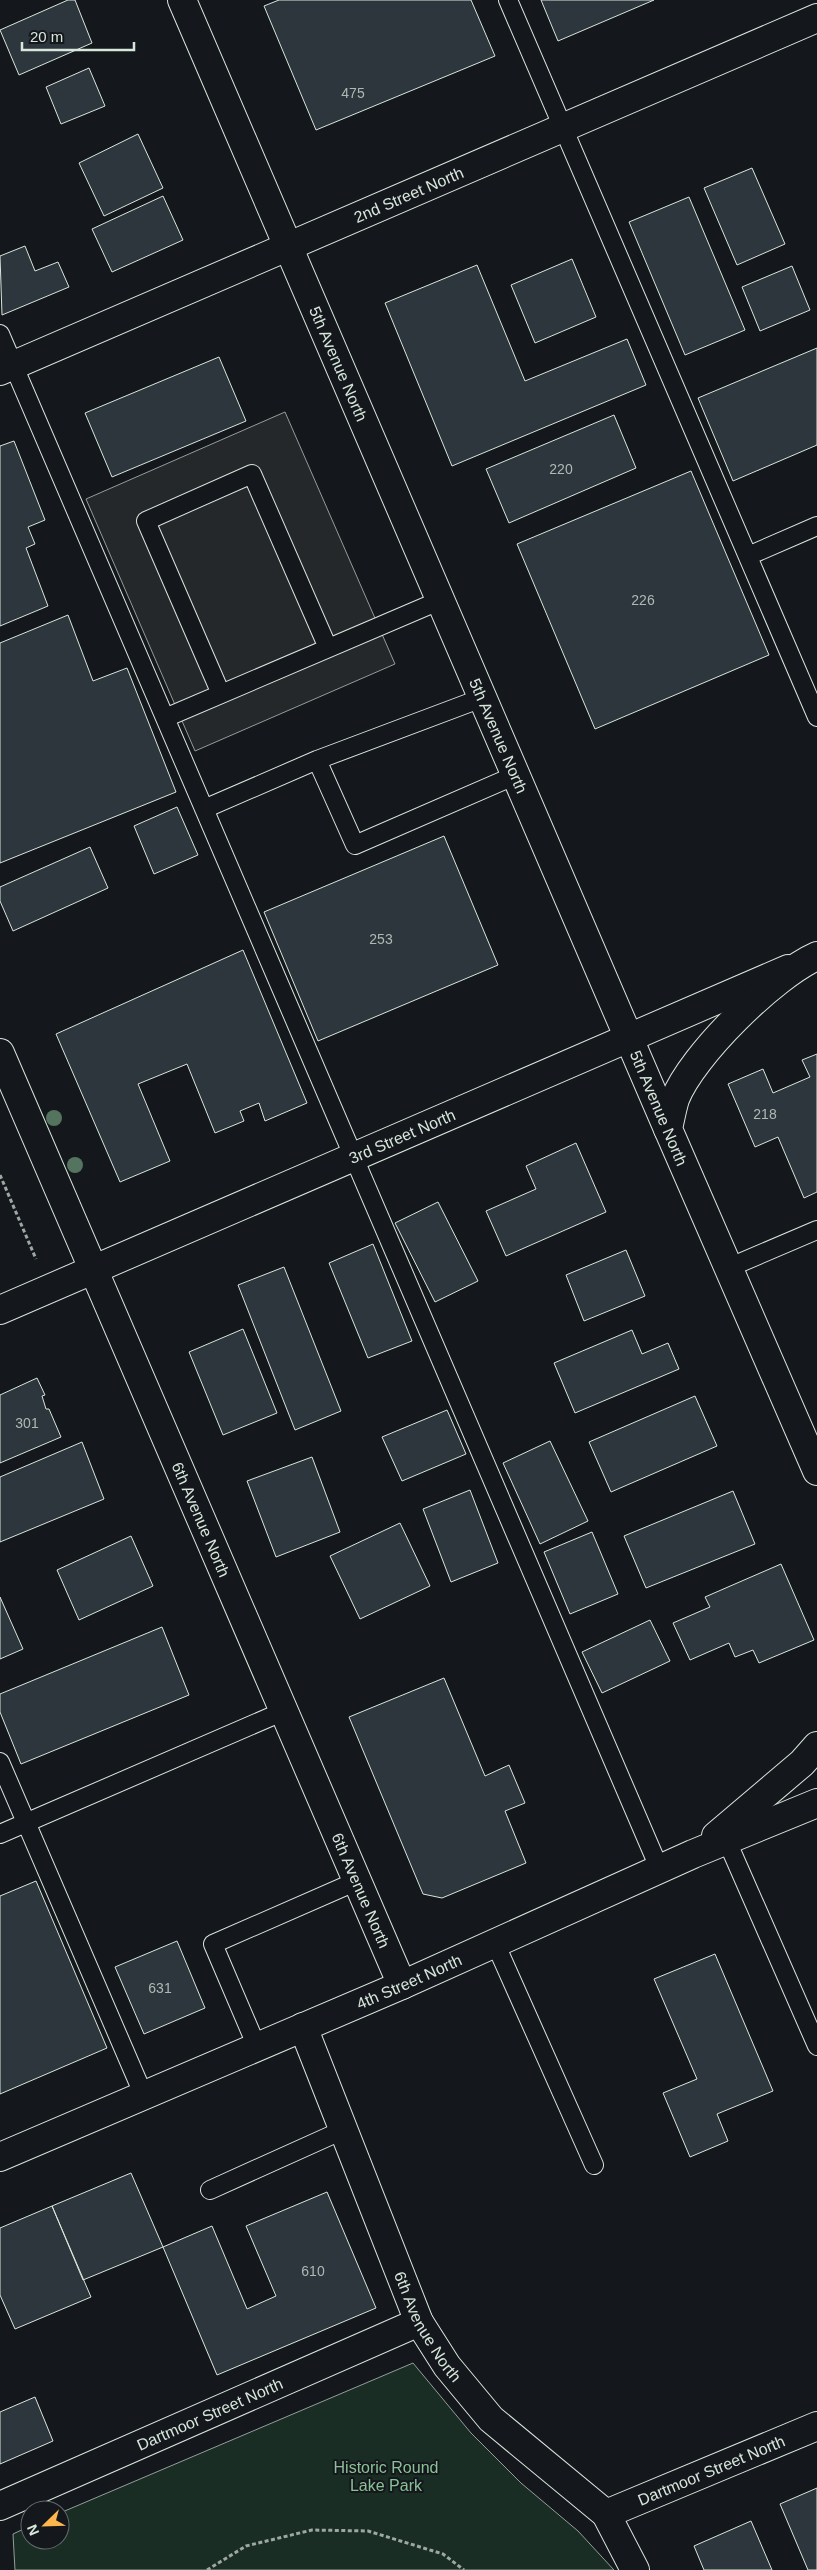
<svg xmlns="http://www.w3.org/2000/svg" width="817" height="2570" font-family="Arial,sans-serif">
<rect width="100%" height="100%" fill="#14181c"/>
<path fill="#1a2d24" stroke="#939e99" d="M413,2363L471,2433L521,2483L578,2531L614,2570H15L13,2534L30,2526V2540H60V2513Z"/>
<path fill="#24282b" stroke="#939e99" d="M285,412L395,664L195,751L86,499Z"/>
<path fill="#2c363c" stroke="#d8e6dc" d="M68,0H75L92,43L19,75L0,30Z
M279,0H471L495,56L316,130L264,6Z
M541,0H654L558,41Z
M89,68L105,106L61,124L46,87Z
M138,134L163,188L104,216L79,163Z
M752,168L785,244L737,265L704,188Z
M163,196L183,240L112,272L92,229Z
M689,197L745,330L685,355L629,222Z
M25,246L35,271L58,262L69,287L2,315L0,256Z
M572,259L596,317L535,343L511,285Z
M477,265L525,381L627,339L646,385L452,466L385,303Z
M792,266L810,310L760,331L742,287Z
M817,348V445L733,481L698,398Z
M219,357L246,421L112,477L85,413Z
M614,415L636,468L509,523L486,469Z
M14,441L45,520L28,527L35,544L26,548L48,606L0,626V446Z
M691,471L769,655L595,729L517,544Z
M68,615L93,681L127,668L176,792L0,863V643Z
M177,807L198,855L154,874L134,826Z
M444,836L498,965L318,1041L264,912Z
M90,847L108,888L13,931L0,901V887Z
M243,950L307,1103L265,1121L259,1103L240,1111L244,1121L215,1133L187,1064L138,1084L170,1161L120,1182L56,1034Z
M817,1054V1192L804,1198L778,1137L755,1147L728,1084L763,1069L773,1093L810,1077L802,1060Z
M576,1143L606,1212L506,1256L486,1211L536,1189L526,1166Z
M438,1202L478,1281L435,1302L395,1223Z
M373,1244L412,1341L368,1358L329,1263Z
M626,1250L645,1296L584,1321L566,1275Z
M284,1267L341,1411L295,1430L238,1285Z
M243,1329L277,1413L223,1435L189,1352Z
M632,1330L642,1354L668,1343L679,1369L575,1413L554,1363Z
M37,1378L45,1395L42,1396L46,1409H49L61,1437L0,1463V1395Z
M695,1396L717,1446L611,1492L589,1442Z
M447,1410L466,1454L402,1481L382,1437Z
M550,1441L588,1521L540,1544L503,1463Z
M82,1442L104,1499L0,1542V1477Z
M312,1457L340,1532L276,1557L247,1481Z
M470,1490L498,1563L451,1582L423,1509Z
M733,1491L755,1544L646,1588L624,1536Z
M400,1523L430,1586L360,1619L330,1556Z
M592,1532L618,1594L570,1614L544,1552Z
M131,1536L153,1586L79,1620L57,1570Z
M781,1564L814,1640L759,1663L753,1650L735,1657L729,1643L690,1660L673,1623L710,1607L705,1597Z
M0,1597L23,1649L0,1659Z
M650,1620L670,1661L602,1693L582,1652Z
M162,1627L189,1695L21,1764L0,1712V1694Z
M444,1678L485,1776L509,1765L525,1803L505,1811L526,1863L442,1898L423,1894L349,1717Z
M36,1881L107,2048L0,2094V1896Z
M177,1941L205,2008L144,2034L115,1967Z
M715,1954L773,2091L717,2114L728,2141L690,2157L663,2093L697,2079L654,1979Z
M131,2173L163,2247L83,2280L52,2206Z
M327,2192L376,2308L217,2375L163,2247L212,2226L247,2309L276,2296L246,2226Z
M52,2206L91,2297L15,2329L0,2295V2228Z
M35,2397L53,2441L0,2464V2412Z
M817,2488V2570H808L780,2504Z
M751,2521L772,2570H704L694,2546Z"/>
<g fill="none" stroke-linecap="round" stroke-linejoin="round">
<defs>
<path id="lane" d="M508,0L817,717
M0,334L660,1870
M748,556L817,526
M221,694L146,521L252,474L328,648
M165,718L441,600
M317,760L355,845L516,775
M204,809L317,760L482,698
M728,1268L817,1230
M0,1762L144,2096
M0,1834L284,1711
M727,1841L817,2046
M495,1943L594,2165
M257,2047L213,1944L357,1881
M210,2190L343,2130"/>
<g id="street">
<path id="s1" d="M0,371L817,18"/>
<path id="s2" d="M0,1053L402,1985"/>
<path id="s3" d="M0,1310L788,969"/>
<path id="s4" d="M303,2027L419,2322L447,2366L491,2419L606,2514L635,2570"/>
<path id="s5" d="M0,2506L419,2322"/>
<path id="s6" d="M606,2514L817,2426"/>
</g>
<g id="secondary">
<path id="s7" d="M182,0L668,1129"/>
</g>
<g id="primary">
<path d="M817,956C774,975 692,1055 675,1099C672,1109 670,1120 668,1129L817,1471"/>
<path d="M716,1836L802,1763L817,1746"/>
<path id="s8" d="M0,2157L402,1985L693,1854L817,1803"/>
</g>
</defs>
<use href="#lane" stroke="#d8e6dc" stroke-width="20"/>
<use href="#street" stroke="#d8e6dc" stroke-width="30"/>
<use href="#secondary" stroke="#d8e6dc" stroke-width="30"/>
<use href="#primary" stroke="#d8e6dc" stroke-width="30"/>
<path stroke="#9da8a2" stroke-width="3" stroke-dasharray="4 2.5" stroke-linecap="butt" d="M0,1175L36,1259
M207,2570L246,2546L312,2530L368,2531L443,2554L464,2570"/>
<use href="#lane" stroke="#14181c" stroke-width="18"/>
<use href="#street" stroke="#14181c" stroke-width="28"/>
<use href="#secondary" stroke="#14181c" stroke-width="28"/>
<use href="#primary" stroke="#14181c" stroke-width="28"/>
</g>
<g fill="#55745f">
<circle cx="54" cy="1118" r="8"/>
<circle cx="75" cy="1165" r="8"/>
</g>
<g text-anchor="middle" stroke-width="4" stroke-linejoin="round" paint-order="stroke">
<g font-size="14" fill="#adbab4">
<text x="353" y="98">475</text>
<text x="561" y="474">220</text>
<text x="643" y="605">226</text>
<text x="381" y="944">253</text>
<text x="765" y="1119">218</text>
<text x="27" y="1428">301</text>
<text x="160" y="1993">631</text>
<text x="313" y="2276">610</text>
</g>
<g font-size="16" fill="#d8e6dc" stroke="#14181c">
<text dy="6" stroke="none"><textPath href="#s1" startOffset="445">2nd Street North</textPath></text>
<text dy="6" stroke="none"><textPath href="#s7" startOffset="396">5th Avenue North</textPath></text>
<text dy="6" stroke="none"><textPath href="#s7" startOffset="801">5th Avenue North</textPath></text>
<text transform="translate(659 1108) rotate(67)" y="6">5th Avenue North</text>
<text dy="6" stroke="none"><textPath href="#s3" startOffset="438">3rd Street North</textPath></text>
<text dy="6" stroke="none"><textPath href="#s2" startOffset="508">6th Avenue North</textPath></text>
<text dy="6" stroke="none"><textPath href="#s2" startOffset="912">6th Avenue North</textPath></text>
<text dy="6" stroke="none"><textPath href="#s8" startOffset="445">4th Street North</textPath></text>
<text dy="6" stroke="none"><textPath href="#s4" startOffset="325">6th Avenue North</textPath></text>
<text dy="6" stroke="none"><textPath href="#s5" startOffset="229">Dartmoor Street North</textPath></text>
<text dy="6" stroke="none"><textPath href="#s6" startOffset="114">Dartmoor Street North</textPath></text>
</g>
<g font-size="16" fill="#8ac095" stroke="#14181c">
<text x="386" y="2473">Historic Round<tspan x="386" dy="18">Lake Park</tspan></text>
</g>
</g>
<g transform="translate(45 2525) rotate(247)"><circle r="24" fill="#14181c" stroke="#626a69"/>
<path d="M0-4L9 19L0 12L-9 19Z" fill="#ffb74d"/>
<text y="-8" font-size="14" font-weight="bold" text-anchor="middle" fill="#d8e6dc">N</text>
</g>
<path d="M22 42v8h112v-8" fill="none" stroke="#d8e6dc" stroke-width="2.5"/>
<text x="30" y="42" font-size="15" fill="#d8e6dc" stroke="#14181c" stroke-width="4" paint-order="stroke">20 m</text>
</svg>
